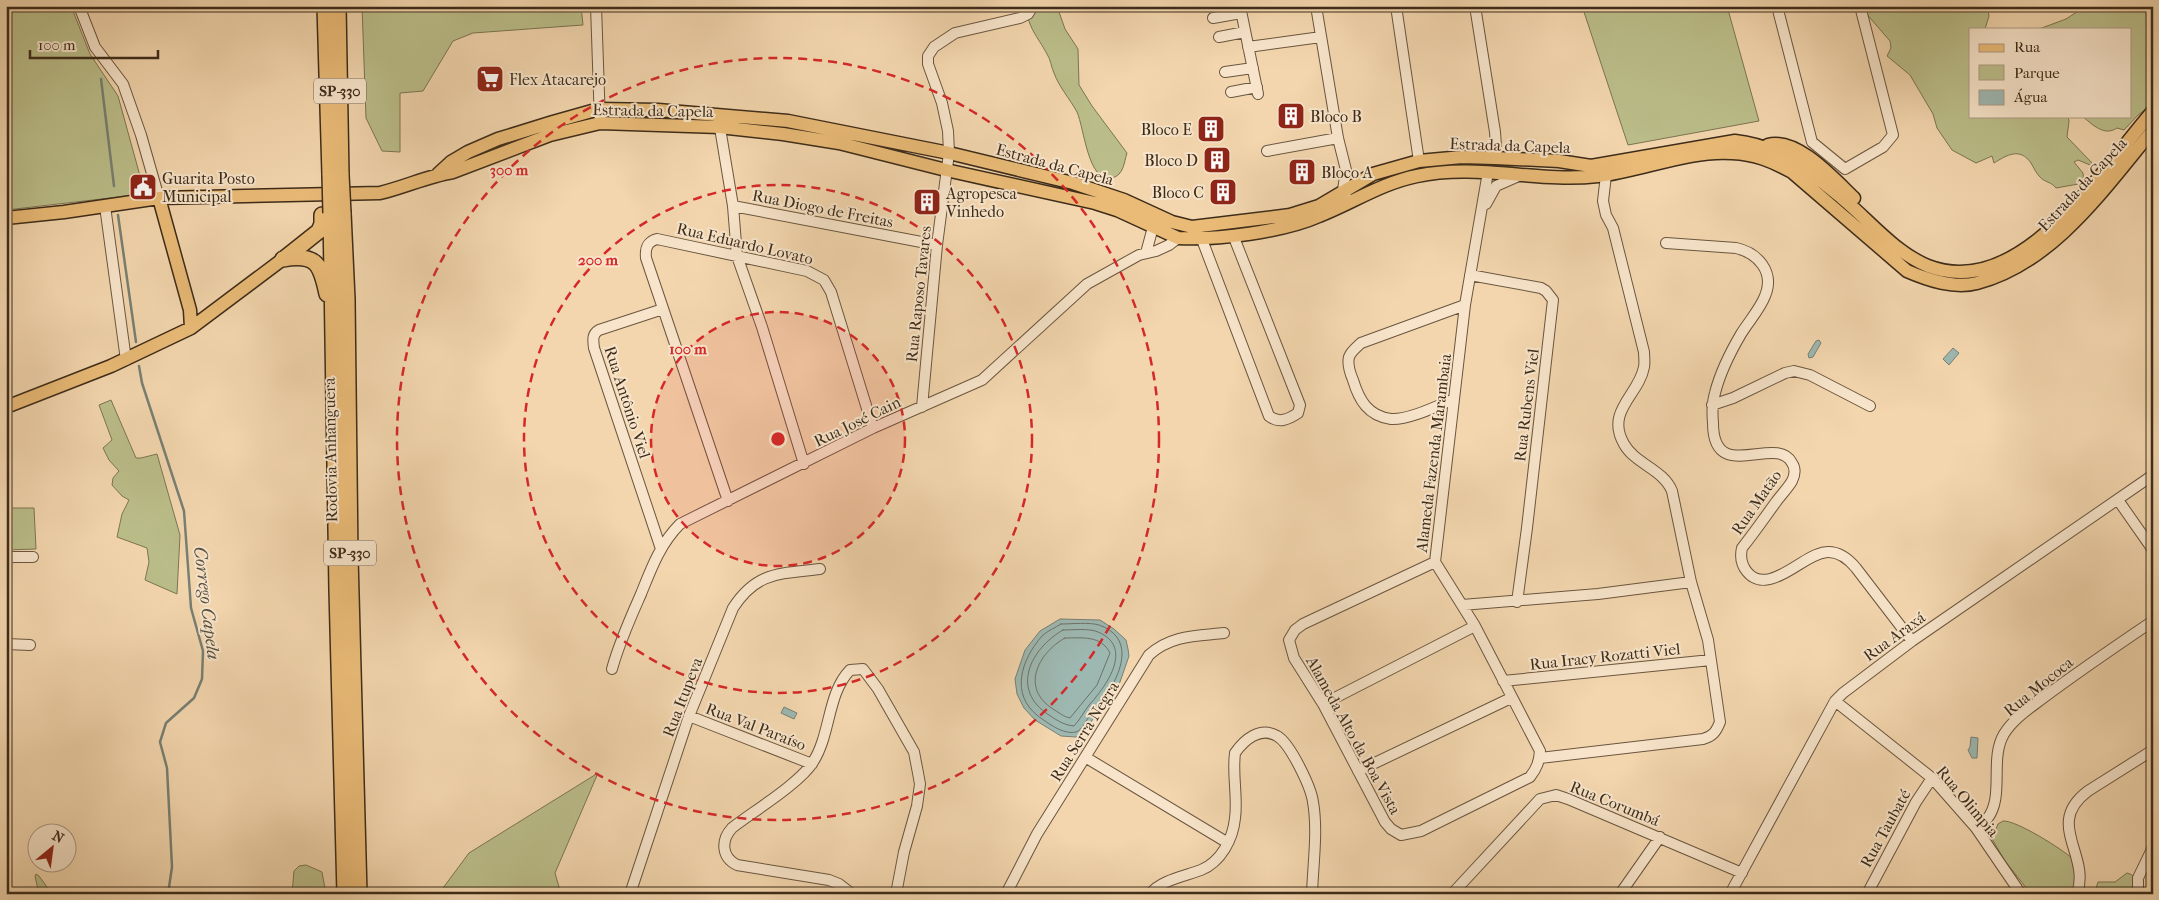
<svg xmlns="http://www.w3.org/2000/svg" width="2159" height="900" font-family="'IM FELL French Canon',serif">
<rect width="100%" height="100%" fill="#f3d6ae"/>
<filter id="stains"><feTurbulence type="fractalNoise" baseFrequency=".004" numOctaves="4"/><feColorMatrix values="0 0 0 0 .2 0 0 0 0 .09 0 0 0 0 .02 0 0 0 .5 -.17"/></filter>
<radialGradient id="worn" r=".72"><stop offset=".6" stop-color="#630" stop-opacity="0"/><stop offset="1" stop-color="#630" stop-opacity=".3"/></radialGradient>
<path fill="#bbbe8a" stroke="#7c7552" d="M6,6H71L90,54L118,96L145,194L6,210Z
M362,6H581L583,25L473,33L453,41L423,91L400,93V152L382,151L366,118Z
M1025,6H1057L1065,29L1078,49L1079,85L1092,106L1127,153C1124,162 1124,175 1112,178C1088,184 1084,127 1077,112C1070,99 1059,87 1054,73C1051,67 1051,60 1047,54C1036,34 1030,31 1025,6Z
M1582,6H1727L1759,121L1628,145Z
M1862,6H1987L1989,16L1985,29H1970V116H2068L2069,121L2067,137L2094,165H2090L2078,160L2074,162L2083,173L2084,183L2056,188C2052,182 2044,182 2040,177C2036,173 2034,168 2031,163C2020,147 2007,155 1994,163L1992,156L1976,163L1952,150L1937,128L1933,114L1910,75L1887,56L1891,48L1890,41L1864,11Z
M2086,6H2153V104L2138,115L2124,130L2117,128C2104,137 2092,124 2082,116H2130V29H2039L2066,19Z
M111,400L136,458H141L157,454L180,535L177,594L145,580L149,562L147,548L117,537L122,514L129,500L122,496L112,485L113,478L119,471L109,460L103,448L112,440L99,405Z
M6,508H34L36,549L6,550Z
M598,773L555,873L561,894H443V888L469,853Z
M2003,821C2016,820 2062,849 2073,859L2076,865L2074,894H2031L2005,861L1992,839L1998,824Z
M306,865L322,872L326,894H292L294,871L299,866Z
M2127,873C2138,876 2139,884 2141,894H2094L2098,882H2115Z
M36,874L39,876L52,894H39L35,876Z"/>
<path fill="#9db8b1" stroke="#778075" d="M1819,340L1821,343L1813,357L1809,358L1808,354L1816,341Z
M1953,348L1959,353L1949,365L1943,359Z
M1060,619L1100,620L1114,629L1126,640L1128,649L1129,656L1120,682L1112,696L1097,713L1083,734L1076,737L1061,736L1035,720L1024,708L1017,694L1015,679L1025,650L1040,631Z
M784,707L797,713L794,719L781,713Z
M1971,737L1978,738L1977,758H1972L1968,750L1970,747Z"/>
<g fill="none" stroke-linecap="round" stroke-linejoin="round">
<path stroke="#6d7266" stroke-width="1" d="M1061,624C1072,624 1089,622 1099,625C1133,637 1123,668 1109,691C1104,699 1097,704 1092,711C1088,717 1083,730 1076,732C1063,735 1048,723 1038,716C1010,694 1021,660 1042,636C1047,631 1055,628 1061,624Z
M1063,630C1073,630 1089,628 1098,632C1134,647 1107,685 1090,704C1084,711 1080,720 1074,726C1064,725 1058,721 1049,715C1010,690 1030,649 1063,630Z
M1065,638C1082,638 1101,635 1110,653L1097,685L1070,718C1064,717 1058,712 1053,709C1020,688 1038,653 1065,638Z"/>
<path stroke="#778075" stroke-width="2.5" d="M101,79L114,186
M118,215L136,342
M139,366L142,383L184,511L191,608L203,651L202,679L194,698L166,723L160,742L167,768L172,867L168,894"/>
<defs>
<path id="minor" d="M79,6L95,47L123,84L141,135L159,198
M596,6L600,123
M1240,6L1258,94
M1316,6L1338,138L1346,170L1343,190L1346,197
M1396,6L1419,161
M1475,6L1495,132L1496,146L1495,158
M1777,6L1812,142L1845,169
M1213,18L1241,13
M1219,37L1245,32
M1248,47L1321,37
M1225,72L1253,68
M1231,92L1257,87
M719,122L733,206L737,256L762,327L804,464
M1267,151L1338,138
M1845,169L1883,147L1893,135L1860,6
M1486,204L1496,186L1521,175
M105,206L126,360
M733,206L937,245
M1201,237L1269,416C1279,424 1289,419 1298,413L1300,405L1233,235
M1666,243L1736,248C1758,253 1775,272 1765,296C1760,309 1749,321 1741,334C1731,351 1720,373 1715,393C1712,403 1712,412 1713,423C1713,486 1777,433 1792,463C1796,469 1795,475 1792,481C1788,488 1781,495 1776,502C1765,517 1754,533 1742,548C1738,565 1750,584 1770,579C1802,571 1824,530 1856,568L1912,641
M1146,253L1153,227L1158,222
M1470,275L1541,288L1546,291L1553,300L1527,528L1517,602
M1454,399C1437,406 1409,420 1391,419C1368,416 1359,400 1353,380C1350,373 1347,365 1349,357C1351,351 1357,347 1361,343L1465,305
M1712,405L1733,398L1785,373L1794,371L1810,375L1870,406
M922,407L937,245L949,153L948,131L942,103L928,64V56L934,47L955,33L1020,18L1028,14L1033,6
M2118,500L2153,550
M728,501L646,258C645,248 647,242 657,239L807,271L824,280L831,292L873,428
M661,549L594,348C593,340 592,334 599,330L663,309
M6,557H33
M1435,562L1303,624L1295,630L1289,640L1294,658L1323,704L1385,822L1391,829L1401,835L1421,831L1530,777C1537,768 1539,762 1540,751L1475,626L1435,562L1465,305L1488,172
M1462,605L1598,594L1691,582
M6,644L30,645
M612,669C619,643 630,619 641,594C651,569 660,544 680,524L873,428L982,380L1087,284L1139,255L1156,251L1169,245L1178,238
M1503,681L1711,660
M1835,701L1932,778L1976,828L2021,894
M1323,704L1475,626
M689,716L812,764
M1085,757L1228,843
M1540,758L1703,739C1713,736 1716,732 1720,722L1708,640L1691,582L1672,491C1663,469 1635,464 1624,444C1605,411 1639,395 1644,367C1645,362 1644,357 1644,352L1613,228L1606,215L1603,201L1606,175
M1358,771L1511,698
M1976,828C1979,825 1984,822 1987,819C2005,797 1989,759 2004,734C2013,719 2030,708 2043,698C2079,671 2116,646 2153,621
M630,894L689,716L733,608C757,571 780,574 820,569
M852,894L839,884L829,880L737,865C721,857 721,840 732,828C754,811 800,783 813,762C831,734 827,694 850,670L863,669L878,689L914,752L918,773L920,784L917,806L904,852L896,894
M1006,894L1037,834L1149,655C1171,635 1196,636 1224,633
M1150,894C1161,880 1185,876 1201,870C1221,862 1233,839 1235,818C1238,797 1232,775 1235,753C1244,740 1260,726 1277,736C1290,743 1311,787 1313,802C1318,831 1313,864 1312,894
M1452,894L1540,799L1556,795L1568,799L1742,873
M1620,894L1660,837
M1730,894L1835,701L1843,693L1912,641L2153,475
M1867,894L1916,802L1932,778
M2077,894C2091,854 2044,824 2088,791L2153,750
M2138,894V878L2153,847"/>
<path id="major" d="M1768,145C1797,137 1834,179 1854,198
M438,174L451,162L468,152L498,139L553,122L599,109L658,110L788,121L949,153L1073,183L1124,200L1172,222L1192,227L1290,215L1319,206L1373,174L1419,161L1462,157L1495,158L1559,161L1591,166L1735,141C1780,146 1808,170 1842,198C1870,221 1894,252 1928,266C2021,302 2102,169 2153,111
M159,198L190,310L191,328
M6,218L64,212L159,198L380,193C405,187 428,176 453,172L550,135L600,123L719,127L783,134L839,143L946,170L1095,203L1117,210L1178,238C1217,240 1283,232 1319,216C1352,203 1382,183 1417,176C1477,163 1538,183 1598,176C1642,171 1687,150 1732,153C1755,154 1772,161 1792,172L1907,271C1928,280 1954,289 1977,283C2054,263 2105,187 2153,130
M6,407L111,366L191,328L283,259"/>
<path id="highway" d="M325,6L330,175
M338,6L341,175
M331,213L337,590L345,894
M343,213L347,299L350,557L359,894
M285,258L319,231L322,224V215
M283,259C317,253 321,265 327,294"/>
</defs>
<use href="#minor" stroke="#6a563f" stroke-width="12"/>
<use href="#major" stroke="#3d2c1a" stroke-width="15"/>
<use href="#highway" stroke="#3d2c1a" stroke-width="18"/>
<use href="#minor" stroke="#f7e4ca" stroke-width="10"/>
<use href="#major" stroke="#eabb77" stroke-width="12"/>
<use href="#highway" stroke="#eabb77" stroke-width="15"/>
<defs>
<path id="highway-bridge" d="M330,175L331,213
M341,175L343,213"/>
</defs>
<use href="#highway-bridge" stroke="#3d2c1a" stroke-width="18" stroke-linecap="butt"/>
<use href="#highway-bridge" stroke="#eabb77" stroke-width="15"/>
</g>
<circle cx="778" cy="439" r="127" fill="#d62828" fill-opacity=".12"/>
<g fill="none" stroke="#d62828" stroke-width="2.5" stroke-dasharray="9 6">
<circle cx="778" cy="439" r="127"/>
<circle cx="778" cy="439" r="254"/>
<circle cx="778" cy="439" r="381"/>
</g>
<defs>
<symbol id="supermarket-square" viewBox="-11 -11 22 22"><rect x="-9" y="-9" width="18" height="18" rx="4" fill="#8f2418" stroke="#f7e4ca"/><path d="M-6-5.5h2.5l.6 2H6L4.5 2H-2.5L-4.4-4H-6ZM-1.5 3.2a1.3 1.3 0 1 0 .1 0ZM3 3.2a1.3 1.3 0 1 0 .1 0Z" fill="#fff"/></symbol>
<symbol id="building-square" viewBox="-11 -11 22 22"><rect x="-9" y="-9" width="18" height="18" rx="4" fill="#8f2418" stroke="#f7e4ca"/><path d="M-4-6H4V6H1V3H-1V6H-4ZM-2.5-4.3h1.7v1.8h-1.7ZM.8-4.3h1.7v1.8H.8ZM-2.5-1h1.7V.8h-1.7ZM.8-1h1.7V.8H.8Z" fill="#fff"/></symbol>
<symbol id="civic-square" viewBox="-11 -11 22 22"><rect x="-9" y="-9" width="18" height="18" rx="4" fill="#8f2418" stroke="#f7e4ca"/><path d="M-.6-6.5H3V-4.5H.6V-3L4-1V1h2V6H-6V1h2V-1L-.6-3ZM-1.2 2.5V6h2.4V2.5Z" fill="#fff"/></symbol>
</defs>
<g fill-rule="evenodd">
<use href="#supermarket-square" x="474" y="63" width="32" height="32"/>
<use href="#building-square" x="1275" y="100" width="32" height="32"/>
<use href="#building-square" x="1195" y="113" width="32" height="32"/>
<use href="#building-square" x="1201" y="144" width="32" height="32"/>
<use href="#building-square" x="1286" y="156" width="32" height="32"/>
<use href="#civic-square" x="127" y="171" width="32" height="32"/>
<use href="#building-square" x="1207" y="176" width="32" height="32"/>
<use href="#building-square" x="911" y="186" width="32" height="32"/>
</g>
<g text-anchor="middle" stroke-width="4" stroke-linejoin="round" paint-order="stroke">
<g fill="#f7e4ca" stroke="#75634f" stroke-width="1">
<rect x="314" y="78.5" width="52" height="25" rx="4"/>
<rect x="324" y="540.5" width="52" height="25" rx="4"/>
</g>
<g font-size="15" font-weight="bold" fill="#3d2c1a">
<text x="340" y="96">SP-330</text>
<text x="350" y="558">SP-330</text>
</g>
<g font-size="16" fill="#3d2c1a" stroke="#f7e4ca" text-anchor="start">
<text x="509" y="85">Flex Atacarejo</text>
<text x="1310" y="122">Bloco B</text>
<text x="1192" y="135" text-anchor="end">Bloco E</text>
<text x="1198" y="166" text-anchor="end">Bloco D</text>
<text x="1321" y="178">Bloco A</text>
<text x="162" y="184">Guarita Posto<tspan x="162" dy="18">Municipal</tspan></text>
<text x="1204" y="198" text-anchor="end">Bloco C</text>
<text x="946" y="199">Agropesca<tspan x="946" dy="18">Vinhedo</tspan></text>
</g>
<g font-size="16" fill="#3d2c1a" stroke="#f7e4ca">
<text transform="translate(653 110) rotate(1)" y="6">Estrada da Capela</text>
<text transform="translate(1510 145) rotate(2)" y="6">Estrada da Capela</text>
<text transform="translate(1055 164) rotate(15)" y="6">Estrada da Capela</text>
<text transform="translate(2082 184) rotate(-47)" y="6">Estrada da Capela</text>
<text transform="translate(823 208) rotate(11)" y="6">Rua Diogo de Freitas</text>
<text transform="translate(745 243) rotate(13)" y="6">Rua Eduardo Lovato</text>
<text transform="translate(918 294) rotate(-84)" y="6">Rua Raposo Tavares</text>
<text transform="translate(628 402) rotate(72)" y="6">Rua Antônio Viel</text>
<text transform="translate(1526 405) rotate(-83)" y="6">Rua Rubens Viel</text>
<text transform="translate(857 421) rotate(-26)" y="6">Rua José Cain</text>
<text transform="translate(330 450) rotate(-91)" y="6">Rodovia Anhanguera</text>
<text transform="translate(1433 453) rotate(-83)" y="6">Alameda Fazenda Marambaia</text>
<text transform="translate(1756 502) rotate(-55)" y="6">Rua Matão</text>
<text transform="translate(1894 636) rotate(-36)" y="6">Rua Araxá</text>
<text transform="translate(1605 656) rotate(-6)" y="6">Rua Iracy Rozatti Viel</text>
<text transform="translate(2038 686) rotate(-39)" y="6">Rua Mococa</text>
<text transform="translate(682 697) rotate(-69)" y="6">Rua Itupeva</text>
<text transform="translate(756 726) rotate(21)" y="6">Rua Val Paraíso</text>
<text transform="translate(1084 731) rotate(-58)" y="6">Rua Serra Negra</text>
<text transform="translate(1354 735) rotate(61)" y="6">Alameda Alto da Boa Vista</text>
<text transform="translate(1968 801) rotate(50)" y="6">Rua Olimpia</text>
<text transform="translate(1615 803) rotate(22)" y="6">Rua Corumbá</text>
<text transform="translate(1885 828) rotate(-61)" y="6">Rua Taubaté</text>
</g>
<g font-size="18" font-style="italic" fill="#554f40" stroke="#f7e4ca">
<text transform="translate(207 603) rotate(83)" y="6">Corrego Capela</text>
</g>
</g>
<circle cx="778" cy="439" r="8" fill="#d62828" stroke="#f7e4ca" stroke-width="2.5"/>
<g font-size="15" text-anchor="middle" font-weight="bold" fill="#d62828" stroke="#f7e4ca" stroke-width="4" stroke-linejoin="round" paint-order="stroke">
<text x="509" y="175">300 m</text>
<text x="598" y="265">200 m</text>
<text x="688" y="354">100 m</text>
</g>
<rect width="2159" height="900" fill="none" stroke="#f3d6ae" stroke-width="25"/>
<rect x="8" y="8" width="2144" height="885" fill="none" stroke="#3d2c1a" stroke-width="2.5"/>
<rect x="12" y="12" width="2134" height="875" fill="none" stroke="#3d2c1a"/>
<rect x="1969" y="28" width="162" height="90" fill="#f7e4ca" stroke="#ad9a84"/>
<rect x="1979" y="44" width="25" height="8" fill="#eabb77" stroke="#ad9a84"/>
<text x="2014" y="52" font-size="15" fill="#3d2c1a">Rua</text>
<rect x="1979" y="65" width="25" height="15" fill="#bbbe8a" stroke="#ad9a84"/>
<text x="2014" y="78" font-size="15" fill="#3d2c1a">Parque</text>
<rect x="1979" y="90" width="25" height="15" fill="#9db8b1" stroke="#ad9a84"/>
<text x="2014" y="102" font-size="15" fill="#3d2c1a">Água</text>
<g transform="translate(52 848) rotate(29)"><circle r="24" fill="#f7e4ca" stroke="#ad9a84"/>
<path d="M0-4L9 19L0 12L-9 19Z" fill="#8f2418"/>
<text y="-8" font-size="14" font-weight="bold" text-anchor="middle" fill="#3d2c1a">N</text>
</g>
<path d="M30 50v8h128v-8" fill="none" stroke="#3d2c1a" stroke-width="2.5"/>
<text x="38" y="50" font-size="15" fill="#3d2c1a" stroke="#f7e4ca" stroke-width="4" paint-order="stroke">100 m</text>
<rect width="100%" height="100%" filter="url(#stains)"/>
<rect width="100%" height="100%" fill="url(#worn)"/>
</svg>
